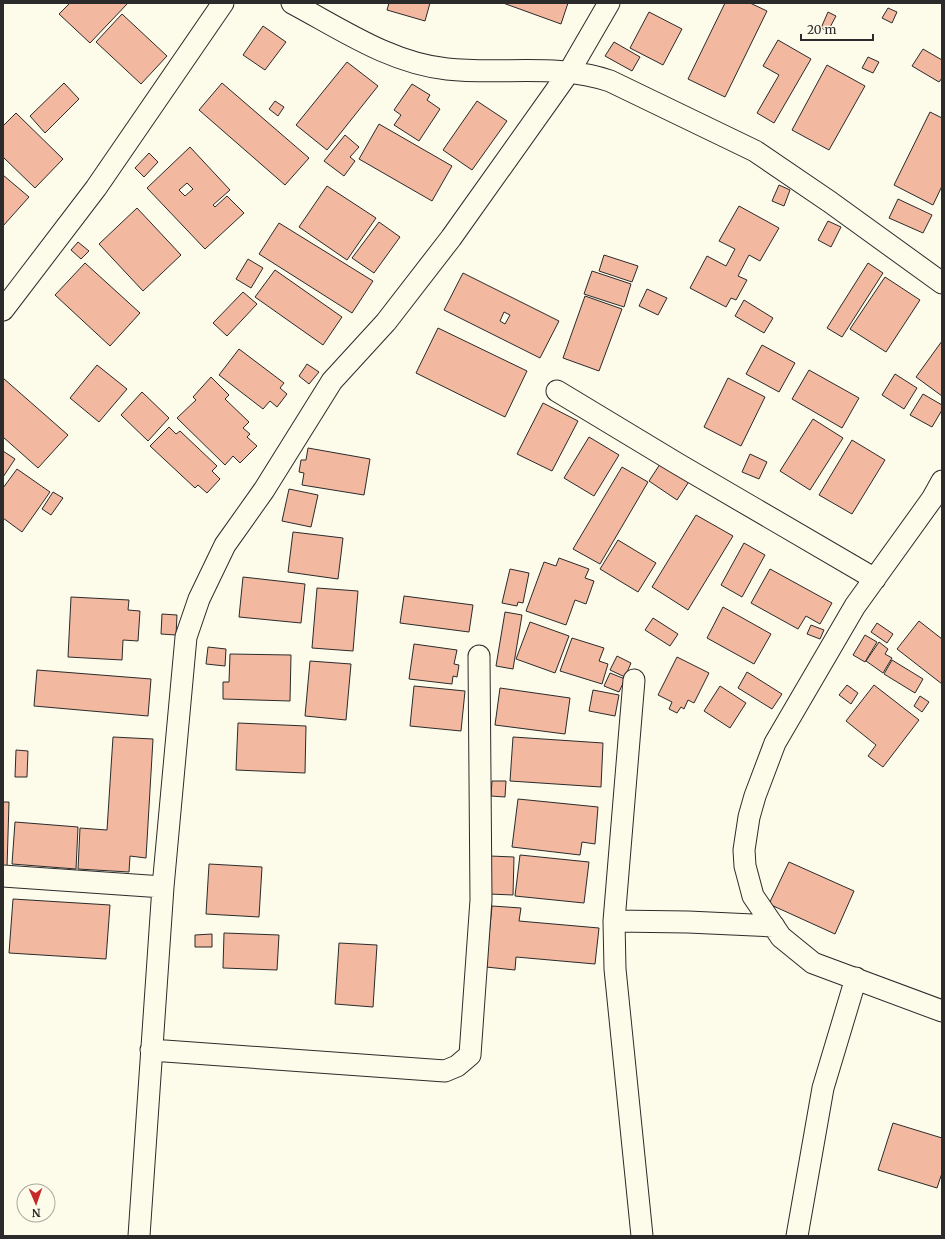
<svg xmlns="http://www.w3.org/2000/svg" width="945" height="1239" font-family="Merriweather,serif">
<rect width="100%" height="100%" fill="#fdfbea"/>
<path fill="#f2b8a0" stroke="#2b2b2b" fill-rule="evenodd" d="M70,3H128L90,43L59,14Z
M389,3H430L425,21L387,10Z
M503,3H568L561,24Z
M725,3H750L767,11L725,97L688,79Z
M888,8L897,12L892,23L882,18Z
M649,12L682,29L663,65L630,48Z
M828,12L836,16L828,31L821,28Z
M122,14L167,56L141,84L96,42Z
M263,26L286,42L265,70L243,55Z
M778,40L811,59L774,123L757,113L779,75L763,66Z
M614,42L640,57L632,71L605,56Z
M923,49L942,60V78L939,82L912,66Z
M868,57L879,62L873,73L862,68Z
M347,62L378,86L327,150L296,125Z
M827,65L865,86L829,150L792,130Z
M64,83L79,99L45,133L30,116Z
M222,83L309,158L285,185L199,110Z
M412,84L430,95L427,100L440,109L419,141L394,125L401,115L394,110Z
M275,101L284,107L278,116L269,109Z
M477,101L507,121L472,170L443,150Z
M930,112L942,118V186L933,205L894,185Z
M16,113L63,159L35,188L3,157V126Z
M379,124L452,166L432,201L359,159Z
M345,135L359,147L350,157L355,161L344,176L324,161Z
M190,147L230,190L213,205L215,207L227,196L244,213L205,249L147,188ZM187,183L193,189L185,196L179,190Z
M149,153L158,162L144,177L135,168Z
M3,175L29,197L3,226Z
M779,185L790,190L784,206L772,201Z
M327,186L376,218L347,260L299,227Z
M898,199L932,215L923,233L889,218Z
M739,206L779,228L760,261L749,255L738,276L747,280L736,300L731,298L726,307L690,288L707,256L726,266L735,249L719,241Z
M137,208L181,255L143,291L99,244Z
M828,221L841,227L831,247L818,240Z
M379,222L400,237L374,273L352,258Z
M279,223L373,281L352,313L259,254Z
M78,242L89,251L81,259L71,250Z
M604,255L638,266L632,282L599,271Z
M248,259L263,268L251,288L236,279Z
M85,263L140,313L110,346L55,295Z
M868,263L883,273L842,337L827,328Z
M275,270L342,317L323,345L255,297Z
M592,271L631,284L624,307L584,294Z
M463,273L559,321L540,358L444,310ZM504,312L510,315L505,324L500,321Z
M885,277L920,300L886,352L850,329Z
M647,289L667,298L658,315L639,306Z
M243,292L257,304L227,336L213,323Z
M585,296L622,309L599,371L563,358Z
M744,300L773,318L764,333L735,316Z
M438,328L527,371L505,417L416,373Z
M942,341V396L916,377Z
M762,345L795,363L779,392L746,374Z
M239,349L284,383L280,388L287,394L277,407L270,401L263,409L219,375Z
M307,364L319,372L309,384L299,376Z
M97,365L127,389L99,422L70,398Z
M809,370L859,398L842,428L792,399Z
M895,374L917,388L904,409L882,395Z
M211,377L229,395L225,399L249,422L243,428L250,434L247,437L257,446L240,463L233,456L225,465L177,418L196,400L193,397Z
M3,378L68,435L38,468L3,437Z
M728,378L765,397L741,446L704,427Z
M142,392L169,418L148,441L121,415Z
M923,394L942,405V410L932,427L910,415Z
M543,403L578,421L552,471L517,454Z
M813,419L843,438L810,490L780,471Z
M169,427L176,434L180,431L217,466L212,471L220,479L207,493L198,485L195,488L150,446Z
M589,437L619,455L594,496L564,478Z
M852,440L885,460L852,514L819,495Z
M308,448L370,459L364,495L302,485L304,473L299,472L301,460H306Z
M3,451L15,459L3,477Z
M750,454L767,462L759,479L742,472Z
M662,461L690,480L677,500L649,481Z
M622,467L648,482L600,564L573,549Z
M17,469L50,492L22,532L3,518V488Z
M289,489L318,495L311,527L282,521Z
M53,492L63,498L51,515L42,509Z
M696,515L733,536L688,610L652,587Z
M293,532L343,538L338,579L288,572Z
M618,540L656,563L638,592L600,569Z
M744,543L765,555L742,597L721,585Z
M559,558L589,569L585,578L594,581L586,604L575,600L566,625L526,611L544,562L556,566Z
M510,569L529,573L523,603L518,602L517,606L502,603Z
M770,569L832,603L820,624L806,616L798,629L751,603Z
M243,577L305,584L301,623L239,617Z
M317,588L358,591L353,651L312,648Z
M404,596L473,605L469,632L400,623Z
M71,597L129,600L128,610L140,611L138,641L123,640L122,660L68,657Z
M723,607L771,634L754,664L707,638Z
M505,612L522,615L513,669L496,666Z
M162,614L177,615L176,635L161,634Z
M653,618L678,634L670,646L645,630Z
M919,621L942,639V684L897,649Z
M530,622L569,636L555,673L516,659Z
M877,623L893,634L887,643L871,632Z
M811,625L824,630L820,639L807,634Z
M865,635L877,642L865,662L853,655Z
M572,638L604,648L599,661L608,664L602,684L560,671Z
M879,642L888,649L885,654L892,658L883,673L866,661Z
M414,644L457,650L454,664L459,665L457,677L453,676L452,684L409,679Z
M208,647L226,649L225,666L206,664Z
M230,654L291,655L290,701L223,699V682H229Z
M617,656L631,663L625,677L610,670Z
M677,657L709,673L694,703L688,700L684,709L681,707L677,713L669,709L672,702L658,695Z
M892,660L923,679L915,693L884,674Z
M310,661L351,664L346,720L305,716Z
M37,670L151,679L148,716L34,706Z
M747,672L782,694L772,709L738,688Z
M610,673L625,679L619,692L604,686Z
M847,685L858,693L851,704L839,695Z
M874,685L919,720L883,767L868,756L876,745L846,721Z
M414,686L465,691L461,731L410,726Z
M720,686L746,703L730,728L704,711Z
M500,688L570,698L565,734L495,725Z
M593,690L619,695L615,716L589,711Z
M920,696L929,702L922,712L914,706Z
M238,723L306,726L305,773L236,770Z
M113,737L153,739L146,858L130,856L129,872L78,869L80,828L107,830Z
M513,737L603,743L601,787L510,781Z
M16,750L28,751L27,777H15Z
M492,781H506L505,797L491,796Z
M518,799L598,807L595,844L582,842L580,855L512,847Z
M3,802H9L7,868H3Z
M15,822L78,827L76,869L12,864Z
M520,855L589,862L584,903L515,896Z
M490,856L514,857L513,895L489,894Z
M789,862L854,891L835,934L769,904Z
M209,864L262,867L259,917L206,914Z
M13,899L110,905L106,959L9,953Z
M492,906L521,908L519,921L599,928L595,964L516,957L515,970L486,967Z
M224,933L279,935L277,970L223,968Z
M212,934V947H195V935Z
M339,943L377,945L373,1007L335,1004Z
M893,1123L942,1138V1173L937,1188L878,1170Z"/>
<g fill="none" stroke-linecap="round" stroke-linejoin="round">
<defs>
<path id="minor" d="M292,3C341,29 390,63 447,69C501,75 558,63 610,81L755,151L830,202L942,283
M3,310L96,188L223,3
M557,391L678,464L875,579
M942,481L932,499L855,606L775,743L755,796L749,817L744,850L745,866L753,896L781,937L813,963L942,1011
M634,680L614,921L615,969L642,1236
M3,876L163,887
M614,921L688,922L774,926
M151,1050L445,1071L457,1066L470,1055L481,900L479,656
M139,1236L163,887L186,637L199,599L225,545L264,490L332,381L386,322L451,238L569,72L609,3
M797,1236L823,1088L856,978"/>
</defs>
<use href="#minor" stroke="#2b2b2b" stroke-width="23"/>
<use href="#minor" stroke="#fdfbea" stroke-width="21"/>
</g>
<rect width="945" height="1239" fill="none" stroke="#2b2b2b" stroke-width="8"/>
<g transform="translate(36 1203) rotate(178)"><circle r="19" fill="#fdfbea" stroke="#a9a89e"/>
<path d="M0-3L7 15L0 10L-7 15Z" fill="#c62828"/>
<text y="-6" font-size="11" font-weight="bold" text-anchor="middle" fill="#2b2b2b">N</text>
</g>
<path d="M801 34v6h72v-6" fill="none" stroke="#2b2b2b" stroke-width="2"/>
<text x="807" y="34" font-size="12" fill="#2b2b2b" stroke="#fdfbea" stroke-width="3" paint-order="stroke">20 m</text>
</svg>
